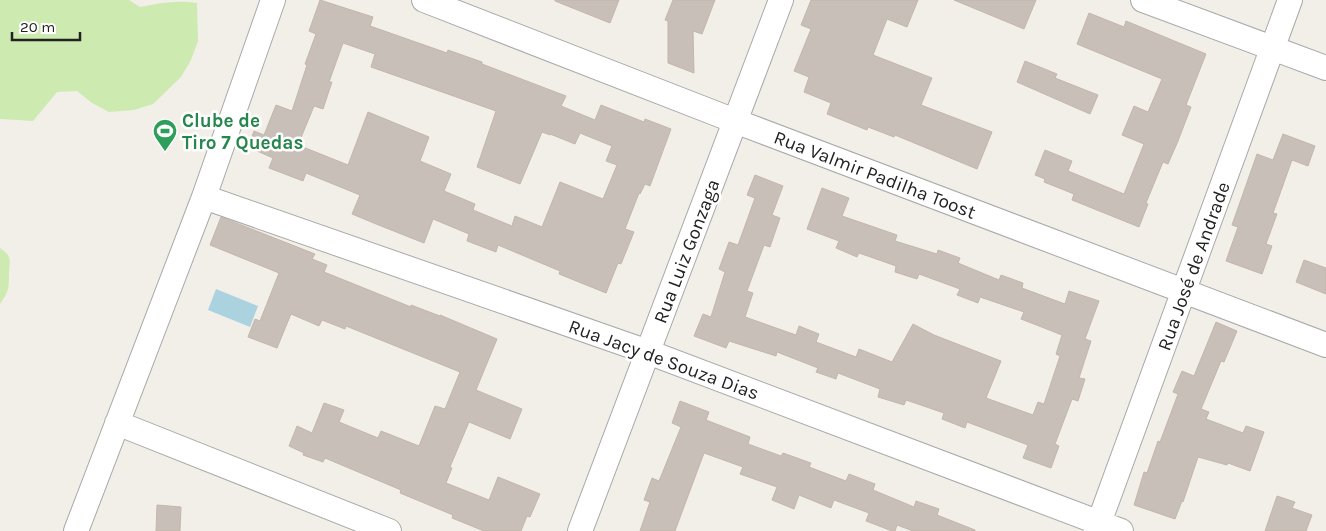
<svg xmlns="http://www.w3.org/2000/svg" width="1326" height="531" font-family="Karla,sans-serif">
<rect width="100%" height="100%" fill="#f2efe9"/>
<path fill="#cdebb0" d="M0,0H129L140,7C160,3 177,0 197,3L198,41L191,60L181,77L153,104L134,110L109,112L92,103L77,91L57,92L33,121L0,119Z
M0,248C12,256 10,260 9,272C9,288 9,291 0,304Z"/>
<path fill="#aad3df" d="M216,289L258,306L250,327L208,310Z"/>
<path fill="#c7bfb8" stroke="#c4b6ab" fill-rule="evenodd" d="M320,0L373,17L370,26L447,53L448,50L482,62V64L566,96L561,106L595,120L601,105L644,122L645,119L671,129L650,186L645,184L640,194L639,193L625,229L634,232L621,264L618,263L606,293L559,274L560,271L498,245L496,252L467,241L469,234L433,219L424,243L381,226L352,214L360,195L306,173L303,181L269,168L273,158L248,147L254,131L264,135L276,105L292,111L307,65L305,64L316,34L309,31ZM343,43L375,54L371,67L496,111L477,167L520,184L542,132L550,135V134L575,144L580,133L612,146L606,161L617,165L603,199L560,182L542,227L515,216L512,226L473,210L475,204L444,191L451,174L420,161L429,137L368,112L348,165L298,145L314,106L323,109L332,82H329Z
M555,0H619L610,23L555,1Z
M673,0H715L702,34L693,31L694,73L668,63V21L665,20Z
M811,0H918L907,27L887,19L873,55L932,78L921,105L992,132L977,169L895,135L894,137L868,127L867,130L827,114L831,103L804,92L809,77L794,71L811,29L801,25Z
M954,0H1036L1024,29Z
M1089,13L1124,27L1126,21L1206,54L1186,105L1191,107L1178,141L1168,164L1163,162L1146,203L1148,204L1139,227L1072,200L1074,194L1044,182L1045,179L1035,175L1045,150L1072,161L1068,171L1124,194L1144,144L1122,135L1134,106L1148,112L1162,79L1077,44Z
M1025,61L1057,74L1055,78L1098,95L1090,114L1017,82Z
M1283,134L1315,146L1308,166L1292,160L1273,213L1277,214L1266,244L1272,246L1262,274L1226,261L1238,227L1232,225L1257,154L1273,160Z
M755,175L783,186L772,215L780,218L770,247L764,245L747,291L753,293L745,317L796,335L799,326L819,334L816,342L856,357L859,349L892,362L913,324L934,335L1001,361L986,398L1033,415L1038,402L1044,404L1060,356L1056,354L1062,335L1021,319L1024,312L980,297L978,303L957,295L960,289L919,274L917,279L895,272L896,266L859,253L857,257L836,248L839,241L807,229L822,188L849,198L842,216L897,235L895,241L937,254L938,250L960,258L958,263L999,280L1001,275L1023,283L1022,288L1065,304L1069,291L1099,301L1085,339L1091,341L1079,378L1085,379L1078,401L1072,399L1055,444L1059,446L1051,468L1023,458L1028,445L967,422L965,428L942,419L944,413L906,400L904,405L878,397L880,389L838,373L836,379L816,372L818,368L777,352L776,356L729,341L726,348L694,336L703,314L711,317L725,272L719,269L729,242L738,245L755,198L747,195Z
M221,217L315,254L312,259L327,265L324,272L411,307V305L440,316V315L497,339L476,390L522,409L510,439L469,422L450,467L452,468L446,483L489,500L498,477L540,494L530,517L527,516L521,531H484L452,518L453,515L400,493L401,490L325,458L323,462L303,455L304,453L289,446L297,426L312,433L324,403L344,410L339,422L378,438L381,431L419,446L435,406L445,409L460,372L346,326L345,329L322,320L319,326L291,314L277,348L248,337L255,319L260,321L279,273L210,245Z
M1304,260L1326,268V294L1296,282Z
M1216,322L1237,331L1224,362L1221,361L1201,409L1209,412L1206,419L1243,433L1246,426L1264,432L1250,471L1228,463L1227,465L1198,457L1183,502L1182,501L1175,519L1134,505L1144,472L1147,473L1158,441L1160,442L1178,394L1173,392L1182,371L1194,376Z
M680,401L709,412L706,420L750,437L748,444L781,456L783,453L811,463L809,467L846,481L849,474L875,484L873,490L914,507L916,501L939,509L937,515L975,530V531H913L897,525L895,531H892L866,521L869,513L834,500L831,508L799,495L794,509L772,500L777,487L740,474L743,467L704,453L675,531H640L650,502L644,500L652,478L659,481L681,427L672,423Z
M1277,496L1295,502L1292,508L1312,515L1306,531H1265Z
M157,505L181,507L180,531H156Z"/>
<g fill="none" stroke-linecap="round" stroke-linejoin="round">
<defs>
<path id="minor" d="M424,0L735,121L1326,345
M1143,0L1326,68
M204,197L648,352L1121,531
M117,423L389,531
M76,531L204,197L273,0
M580,531L781,0
M1096,531L1290,0"/>
</defs>
<use href="#minor" stroke="#a9a9a9" stroke-width="26"/>
<use href="#minor" stroke="#fff" stroke-width="24"/>
</g>
<defs>
<symbol id="stadium-pin" viewBox="-11 -11 22 30"><path d="M0 17L-7.5 6A9.5 9.5 0 1 1 7.5 6Z" fill="#2e9e5b" stroke="#fff"/><path d="M0-5a6.5 5 0 1 0 0 10a6.5 5 0 1 0 0-10ZM-3.5-1.8h7v3.6h-7Z" fill="#fff"/></symbol>
</defs>
<g fill-rule="evenodd">
<use href="#stadium-pin" x="151" y="117" width="28" height="38"/>
</g>
<g text-anchor="middle" stroke-width="5" stroke-linejoin="round" paint-order="stroke">
<g font-size="19" font-weight="bold" fill="#27864d" stroke="#fff" text-anchor="start">
<text x="182" y="127">Clube de<tspan x="182" dy="22">Tiro 7 Quedas</tspan></text>
</g>
<g font-size="19" fill="#222" stroke="#fff">
<text transform="translate(875 174) rotate(21)" y="7">Rua Valmir Padilha Toost</text>
<text transform="translate(686 251) rotate(-69)" y="7">Rua Luiz Gonzaga</text>
<text transform="translate(1193 266) rotate(-70)" y="7">Rua José de Andrade</text>
<text transform="translate(664 359) rotate(20)" y="7">Rua Jacy de Souza Dias</text>
</g>
</g>
<path d="M12 32v8h68v-8" fill="none" stroke="#222222" stroke-width="2.5"/>
<text x="20" y="32" font-size="15" fill="#222222" stroke="#ffffff" stroke-width="4" paint-order="stroke">20 m</text>
</svg>
